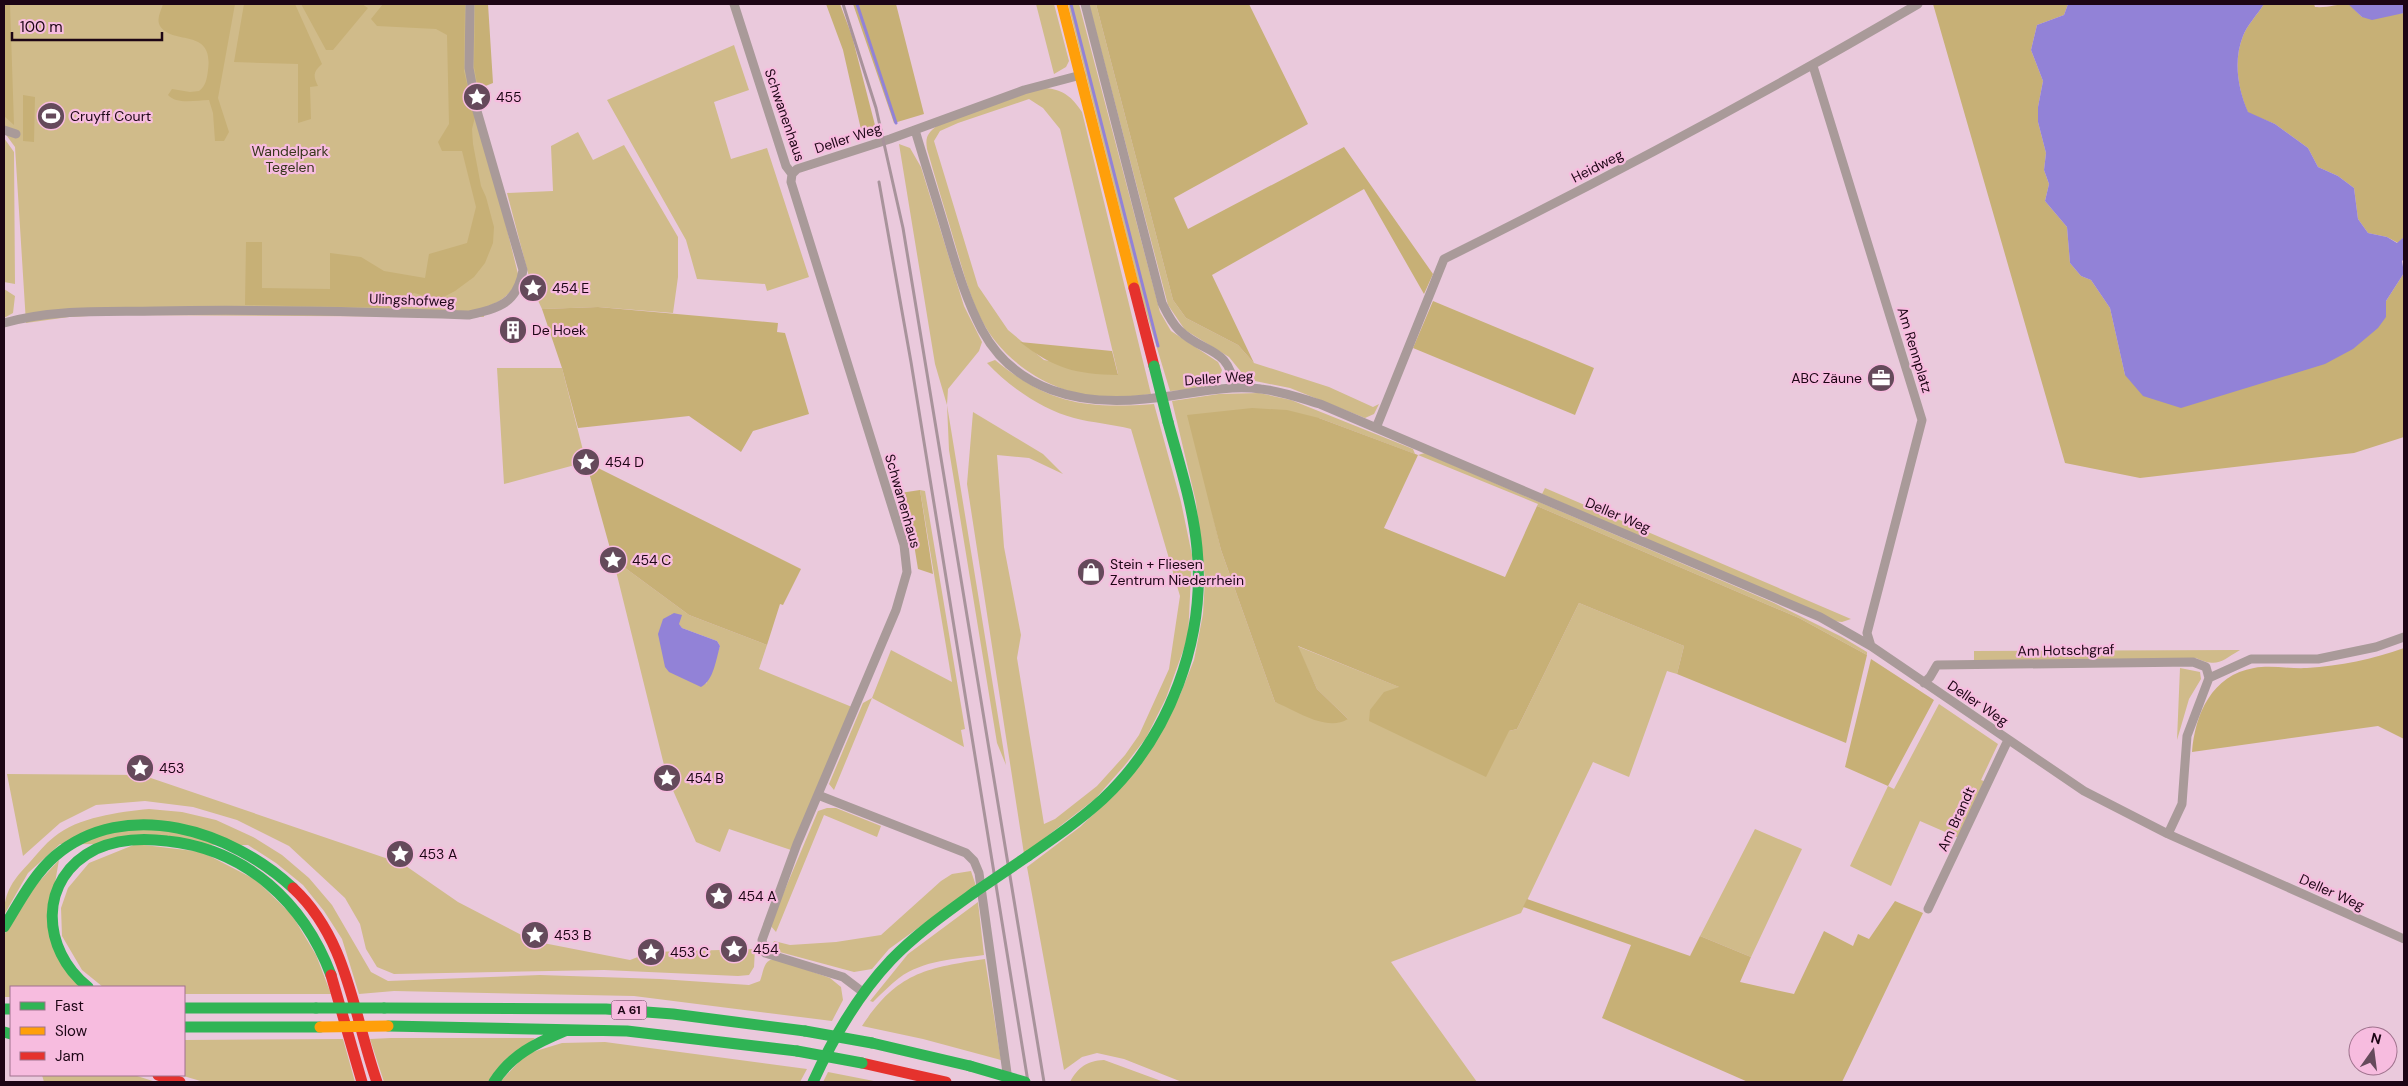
<svg xmlns="http://www.w3.org/2000/svg" width="2408" height="1086" font-family="'DM Sans',sans-serif">
<rect width="100%" height="100%" fill="#eac9dc"/>
<path fill="#d0bb8a" fill-rule="evenodd" d="M4,4H487L489,59L477,108L519,278C509,296 503,301 483,308L484,317L108,315L69,317L26,323L15,147L4,132Z
M1036,4H1054L1069,61L1066,67L1054,74Z
M1068,4H1079L1160,312L1171,331L1218,362L1222,370C1216,393 1191,389 1170,391L1143,302Z
M1089,4H1096L1173,300L1186,318L1238,345L1254,363L1329,387L1373,407L1379,404L1374,414L1365,418L1290,388L1255,381L1242,373L1229,357L1185,330L1168,305Z
M734,45L749,90L714,102L731,159L767,148L809,277L767,291L765,284L697,279L686,240L607,100Z
M1046,88C1064,90 1072,97 1082,112L1151,394C1135,396 1118,398 1102,397C1062,395 1021,373 996,342C974,315 965,277 955,244C946,213 936,181 927,149C925,136 928,133 938,125L1033,91ZM1029,99L1043,108L1060,129L1118,374L1044,360L1008,330L978,286L934,141L940,131L958,123Z
M578,132L593,160L624,145L678,237V277L673,313L598,307L542,309L532,288L507,193L553,191L551,146Z
M4,138L14,152L15,284L4,282Z
M899,144L910,148L921,167L964,306L982,342L979,351L948,389L947,405L1006,765L997,743L949,450L947,405L935,364Z
M4,289L15,296L13,313L4,318Z
M995,360C1049,404 1085,409 1154,404L1181,502L1192,555L1188,637L1166,698L1146,738L1125,765L1095,799L1024,854L967,484L973,412L1043,454L1063,474L1029,458L997,455L1004,547L1021,635L1017,658L1044,824L1055,819L1097,786L1125,755L1139,735L1169,669L1180,596L1131,429C1112,424 1093,423 1074,418C1043,410 1009,387 987,363Z
M497,368H562L586,462L504,484Z
M1259,393L1291,400L1413,449L1415,454L1319,418L1212,512L1221,550L1275,702L1348,719L1317,689L1297,646L1509,731L1517,729L1579,603L1684,646L1677,674L1667,671L1629,777L1593,762L1521,913L1391,962L1477,1082H1182L1124,1059L1097,1053L1082,1057L1064,1070L1027,867L1080,827L1117,792L1180,695L1194,660L1203,614L1205,579L1196,502L1172,401L1219,394Z
M1425,453L1774,603L1842,637L1867,652V655L1799,618L1537,506L1538,504L1418,455Z
M1545,488L1851,619L1842,622L1833,621L1542,494Z
M920,490L925,491L965,729L961,730L964,747L872,698L834,790L829,784L863,703L872,698L891,650L952,682Z
M613,559L689,615L767,645L759,669L852,707L791,850L729,829L720,852L696,842L667,777ZM670,614L682,628L717,641L720,646L706,684Z
M2240,650C2221,661 2218,668 2196,658L1974,662V651Z
M2180,668L2200,672L2201,679L2189,699L2177,740Z
M1939,704L1998,744L1981,780L1986,782L1959,838L1920,821L1891,886L1850,866L1888,786L1894,789Z
M7,774L142,775L403,864L458,902L533,941L630,960L651,952L755,949L754,967L749,975L738,976L604,970L394,974L377,967L366,949L360,924L345,898L289,846L237,820L193,807L145,801L96,805L60,823L23,856Z
M827,808H836L881,826L877,837L824,815L776,932L770,925L818,811Z
M149,809L182,812L216,820L253,837L282,855L309,878L332,905L371,972L388,981L540,975L660,979L749,985L760,981C764,971 763,959 776,959L830,978L841,987L843,1000L832,1021L634,996L394,991L359,994L342,939L324,911L303,885L276,863L248,845L60,844L28,873L4,915C4,891 14,879 30,862C38,853 45,844 54,837C78,817 119,812 149,809Z
M1755,829L1802,849L1751,957L1700,936Z
M136,844L202,852L256,880L292,915L316,955L331,994H184V987H103L82,970L62,936L61,908L68,888L89,863Z
M59,860L48,923L81,987H11V997H4V935L35,886Z
M971,871L976,886L889,949L872,969L854,972L776,951L772,947L774,941L790,945L836,942L881,935L941,881L952,874Z
M978,902L984,955C956,959 923,960 899,978C890,985 881,994 873,1002L870,1001L908,954Z
M985,959L1001,1060L923,1039L862,1026C897,973 925,968 985,959Z
M391,1038H535L490,1082H384L370,1039Z
M343,1039L355,1082H204L180,1075H184V1040Z
M605,1042L807,1069L800,1082H500L526,1054L562,1043Z
M1104,1060L1164,1082H1070C1078,1067 1087,1061 1104,1060Z
M828,1072L879,1082H823Z
M42,1075H134L156,1082H44Z"/>
<path fill="#c7b076" d="M4,4H10L14,125L4,116Z
M163,4H235L218,98L229,132L224,141H215L213,113L209,100C196,100 177,105 168,95L172,89L190,92L199,91C206,86 207,78 208,70C214,27 173,46 160,26C156,19 161,11 163,4Z
M244,4H295L322,64C313,72 313,76 318,86L310,87L311,119L298,123V64L234,62Z
M301,4H362L368,8L333,50H326Z
M383,4H465L464,71L475,117L472,129L473,144L481,186L486,197L494,227L493,243L485,263L474,277L455,291L438,300L414,293L404,299L401,308L245,305L246,242H262V288L330,289V253L361,257L384,271L425,278L429,254L467,243L476,207L462,151H442L438,142L449,124L447,35L436,29L377,26L371,19Z
M475,4H488L493,83L478,89L474,67Z
M826,4H840L852,36L876,129L862,134L843,50Z
M853,4H896L924,114L894,123Z
M1096,4H1249L1308,124L1174,198L1188,229L1344,147L1433,274L1424,294L1364,189L1212,275L1254,363L1238,345L1186,318L1173,300Z
M1933,4H2068L2064,15L2037,25L2031,50L2043,81L2038,107V122L2046,153L2044,170L2049,184L2045,201L2067,227L2070,263L2081,276L2091,280L2110,308L2125,375L2386,317V301L2404,273V437L2354,453L2140,478L2065,463Z
M2264,4H2314L2315,7C2328,8 2336,4 2349,4L2362,17L2404,13V237L2398,243L2387,237L2368,233L2358,219L2354,188L2338,176L2318,167L2308,148L2275,124L2248,113C2238,89 2233,61 2243,36C2247,25 2258,14 2264,4Z
M23,95L35,97L34,142L23,141Z
M1433,301L1594,368L1575,415L1413,348Z
M598,307L778,323L777,332L785,333L809,414L753,431L741,452L689,416L578,428L562,368L542,309Z
M1020,342L1112,351L1118,375C1075,374 1055,369 1020,342Z
M1252,408L1287,410L1319,418L1418,455L1384,528L1505,577L1537,506L1799,618L1867,655L1846,743L1677,674L1684,646L1579,603L1517,729L1509,731L1486,777L1369,721L1370,710L1384,692L1399,687L1298,646L1317,689L1348,719C1326,732 1297,711 1275,702L1221,550L1187,415Z
M586,462L801,569L783,605L780,604L767,645L689,615L613,559Z
M920,490L933,574L918,569L912,532L900,493Z
M2404,648V739L2378,726L2192,752C2195,714 2212,675 2254,668C2271,665 2290,669 2307,668C2340,666 2373,659 2404,648Z
M1871,659L1934,700L1888,786L1845,767Z
M1527,899L1690,956L1700,936L1751,957L1740,982L1794,994L1824,931L1853,946L1858,934L1869,939L1895,901L1923,913L1842,1082H1748L1602,1018L1631,945L1523,907Z"/>
<path fill="#9282d7" d="M2068,4H2264C2258,14 2247,25 2243,36C2233,61 2238,89 2248,112L2275,124L2308,148L2318,167L2338,176L2354,188L2358,219L2368,233L2387,237L2397,243L2404,237V259L2402,261L2404,273L2386,301V317L2378,328L2353,349L2325,364L2181,408L2143,396L2125,375L2110,308L2091,280L2081,276L2070,263L2067,227L2045,201L2049,184L2044,170L2046,153L2038,122V107L2043,81L2031,50L2037,25L2064,15Z
M2348,4H2404V13L2372,20L2362,17Z
M674,613L682,615L679,624L682,628L717,641L720,646C716,659 714,680 701,687L669,672L665,667L658,634L663,619Z"/>
<g fill="none" stroke-linecap="round" stroke-linejoin="round">
<path stroke="#9282d7" stroke-width="3" d="M857,4L896,123
M1071,4L1158,346"/>
<path stroke="#a99a99" stroke-width="9" d="M734,4L786,166L792,174L791,182L904,545L907,572L896,610L797,844L762,940L765,953L843,977L864,993
M1085,4L1162,303C1167,313 1171,322 1179,330C1203,354 1230,346 1234,388
M1813,66L1922,420L1867,633L1871,646
M4,130L16,134
M915,130C926,167 938,204 949,242C958,272 967,302 982,330C1015,391 1081,406 1145,399C1183,396 1223,384 1261,389C1281,391 1300,398 1320,404L1820,617L1871,646L2084,791L2168,834L2404,939
M792,174L797,169L890,139L1024,90L1081,75
M4,323C52,309 105,312 155,311C260,309 364,312 469,315C499,308 517,304 523,270L477,111L469,68L470,4
M1376,428L1444,259C1605,179 1763,95 1918,4
M1924,683L1930,677L1937,665L2193,662L2206,667L2209,678
M818,795L966,853L974,861L979,873L1008,1080
M2168,834L2182,804L2187,736L2209,678L2251,659H2318L2376,647L2404,637
M1928,909L2008,740"/>
<path stroke="#30b455" stroke-width="11" d="M1028,856C1054,838 1080,820 1103,799C1170,736 1206,639 1197,548C1193,505 1179,463 1168,422
M4,927C19,903 33,875 55,856C126,796 232,831 293,888
M88,987C41,950 37,878 96,849C118,839 144,838 167,841C246,849 304,903 331,975
M184,1008H316
M384,1008L606,1009L673,1014L805,1031
M4,1009H11
M388,1026L627,1031L797,1051
M184,1027H320
M4,1032L11,1034
M872,1043L970,1066
M494,1082C511,1055 536,1043 565,1031
M813,1082C833,1038 858,995 891,960C916,934 946,913 975,892"/>
<path stroke="#ff9f0a" stroke-width="11" d="M1062,4L1134,288"/>
<path stroke="#e5322d" stroke-width="11" d="M1134,288L1154,366
M293,888C348,939 353,1014 377,1082
M331,975L362,1082
M862,1063L946,1082
M158,1075L180,1082"/>
<path stroke="#a8939b" stroke-width="3" d="M843,4L876,108L903,228L1044,1082
M879,182L911,362L1028,1082"/>
<path stroke="#30b455" stroke-width="11" d="M1154,366L1168,422
M975,892L1028,856
M316,1008H384
M805,1031L872,1043
M797,1051L862,1063
M970,1066L1025,1082"/>
<path stroke="#ff9f0a" stroke-width="11" d="M320,1027L388,1026"/>
</g>
<defs>
<symbol id="sight-disc" viewBox="-11 -11 22 22"><circle r="9.5" fill="#654a5b" stroke="#f7bcdf"/><path d="M0-6L1.8-2.2L6-1.7L2.9 1.2L3.7 5.4L0 3.3L-3.7 5.4L-2.9 1.2L-6-1.7L-1.8-2.2Z" fill="#fff"/></symbol>
<symbol id="stadium-disc" viewBox="-11 -11 22 22"><circle r="9.5" fill="#654a5b" stroke="#f7bcdf"/><path d="M0-5a6.5 5 0 1 0 0 10a6.5 5 0 1 0 0-10ZM-3.5-1.8h7v3.6h-7Z" fill="#fff"/></symbol>
<symbol id="building-disc" viewBox="-11 -11 22 22"><circle r="9.5" fill="#654a5b" stroke="#f7bcdf"/><path d="M-4-6H4V6H1V3H-1V6H-4ZM-2.5-4.3h1.7v1.8h-1.7ZM.8-4.3h1.7v1.8H.8ZM-2.5-1h1.7V.8h-1.7ZM.8-1h1.7V.8H.8Z" fill="#fff"/></symbol>
<symbol id="office-disc" viewBox="-11 -11 22 22"><circle r="9.5" fill="#654a5b" stroke="#f7bcdf"/><path d="M-6-3h4V-5.5h4V-3h4V5H-6ZM-1-4.5V-3h2v-1.5ZM-6 0V1H6V0Z" fill="#fff"/></symbol>
<symbol id="shop-disc" viewBox="-11 -11 22 22"><circle r="9.5" fill="#654a5b" stroke="#f7bcdf"/><path d="M-5-2.5h2.3a2.7 3.5 0 0 1 5.4 0H5L5.5 6h-11ZM-1.5-2.5h3a1.5 2.3 0 0 0-3 0Z" fill="#fff"/></symbol>
</defs>
<g fill-rule="evenodd">
<use href="#sight-disc" x="461" y="81" width="32" height="32"/>
<use href="#stadium-disc" x="35" y="100" width="32" height="32"/>
<use href="#sight-disc" x="517" y="272" width="32" height="32"/>
<use href="#building-disc" x="497" y="314" width="32" height="32"/>
<use href="#office-disc" x="1865" y="362" width="32" height="32"/>
<use href="#sight-disc" x="570" y="446" width="32" height="32"/>
<use href="#sight-disc" x="597" y="544" width="32" height="32"/>
<use href="#shop-disc" x="1075" y="556" width="32" height="32"/>
<use href="#sight-disc" x="124" y="752" width="32" height="32"/>
<use href="#sight-disc" x="651" y="762" width="32" height="32"/>
<use href="#sight-disc" x="384" y="838" width="32" height="32"/>
<use href="#sight-disc" x="703" y="880" width="32" height="32"/>
<use href="#sight-disc" x="519" y="919" width="32" height="32"/>
<use href="#sight-disc" x="718" y="933" width="32" height="32"/>
<use href="#sight-disc" x="635" y="936" width="32" height="32"/>
</g>
<g text-anchor="middle" stroke-width="4.5" stroke-linejoin="round" paint-order="stroke">
<rect fill="#f7bcdf" stroke="#5e3c52" stroke-width="1" x="611.5" y="1000.5" width="35" height="19" rx="4"/>
<g font-size="12" font-weight="bold" fill="#1d0515">
<text x="629" y="1014">A 61</text>
</g>
<g font-size="14" fill="#1d0515" stroke="#f7bcdf" text-anchor="start">
<text x="496" y="102">455</text>
<text x="70" y="121">Cruyff Court</text>
<text x="552" y="293">454 E</text>
<text x="532" y="335">De Hoek</text>
<text x="1862" y="383" text-anchor="end">ABC Zäune</text>
<text x="605" y="467">454 D</text>
<text x="632" y="565">454 C</text>
<text x="1110" y="569">Stein + Fliesen<tspan x="1110" dy="16">Zentrum Niederrhein</tspan></text>
<text x="159" y="773">453</text>
<text x="686" y="783">454 B</text>
<text x="419" y="859">453 A</text>
<text x="738" y="901">454 A</text>
<text x="554" y="940">453 B</text>
<text x="753" y="954">454</text>
<text x="670" y="957">453 C</text>
</g>
<g font-size="14" fill="#1d0515" stroke="#f7bcdf">
<text transform="translate(785 115) rotate(71)" y="5">Schwanenhaus</text>
<text transform="translate(848 138) rotate(-18)" y="5">Deller Weg</text>
<text transform="translate(1597 166) rotate(-27)" y="5">Heidweg</text>
<text transform="translate(412 300) rotate(2)" y="5">Ulingshofweg</text>
<text transform="translate(1915 350) rotate(73)" y="5">Am Rennplatz</text>
<text transform="translate(1219 378) rotate(-4)" y="5">Deller Weg</text>
<text transform="translate(903 501) rotate(74)" y="5">Schwanenhaus</text>
<text transform="translate(1618 515) rotate(23)" y="5">Deller Weg</text>
<text transform="translate(2066 650) rotate(-1)" y="5">Am Hotschgraf</text>
<text transform="translate(1978 703) rotate(34)" y="5">Deller Weg</text>
<text transform="translate(1956 819) rotate(-65)" y="5">Am Brandt</text>
<text transform="translate(2332 892) rotate(24)" y="5">Deller Weg</text>
</g>
<g font-size="14" fill="#38361d" stroke="#f7bcdf">
<text x="290" y="156">Wandelpark<tspan x="290" dy="16">Tegelen</tspan></text>
</g>
</g>
<rect width="2408" height="1086" fill="none" stroke="#1d0515" stroke-width="10"/>
<rect x="10" y="986" width="175" height="90" fill="#f7bcdf" stroke="#a0738e"/>
<rect x="20" y="1002" width="25" height="8" fill="#30b455" stroke="#a0738e"/>
<text x="55" y="1011" font-size="15" fill="#1d0515">Fast</text>
<rect x="20" y="1027" width="25" height="8" fill="#ff9f0a" stroke="#a0738e"/>
<text x="55" y="1036" font-size="15" fill="#1d0515">Slow</text>
<rect x="20" y="1052" width="25" height="8" fill="#e5322d" stroke="#a0738e"/>
<text x="55" y="1061" font-size="15" fill="#1d0515">Jam</text>
<g transform="translate(2373 1051) rotate(14)"><circle r="24" fill="#f7bcdf" stroke="#a0738e"/>
<path d="M0-4L9 19L0 12L-9 19Z" fill="#654a5b"/>
<text y="-8" font-size="14" font-weight="bold" text-anchor="middle" fill="#1d0515">N</text>
</g>
<path d="M12 32v8h150v-8" fill="none" stroke="#1d0515" stroke-width="2.5"/>
<text x="20" y="32" font-size="15" fill="#1d0515" stroke="#f7bcdf" stroke-width="4" paint-order="stroke">100 m</text>
</svg>
